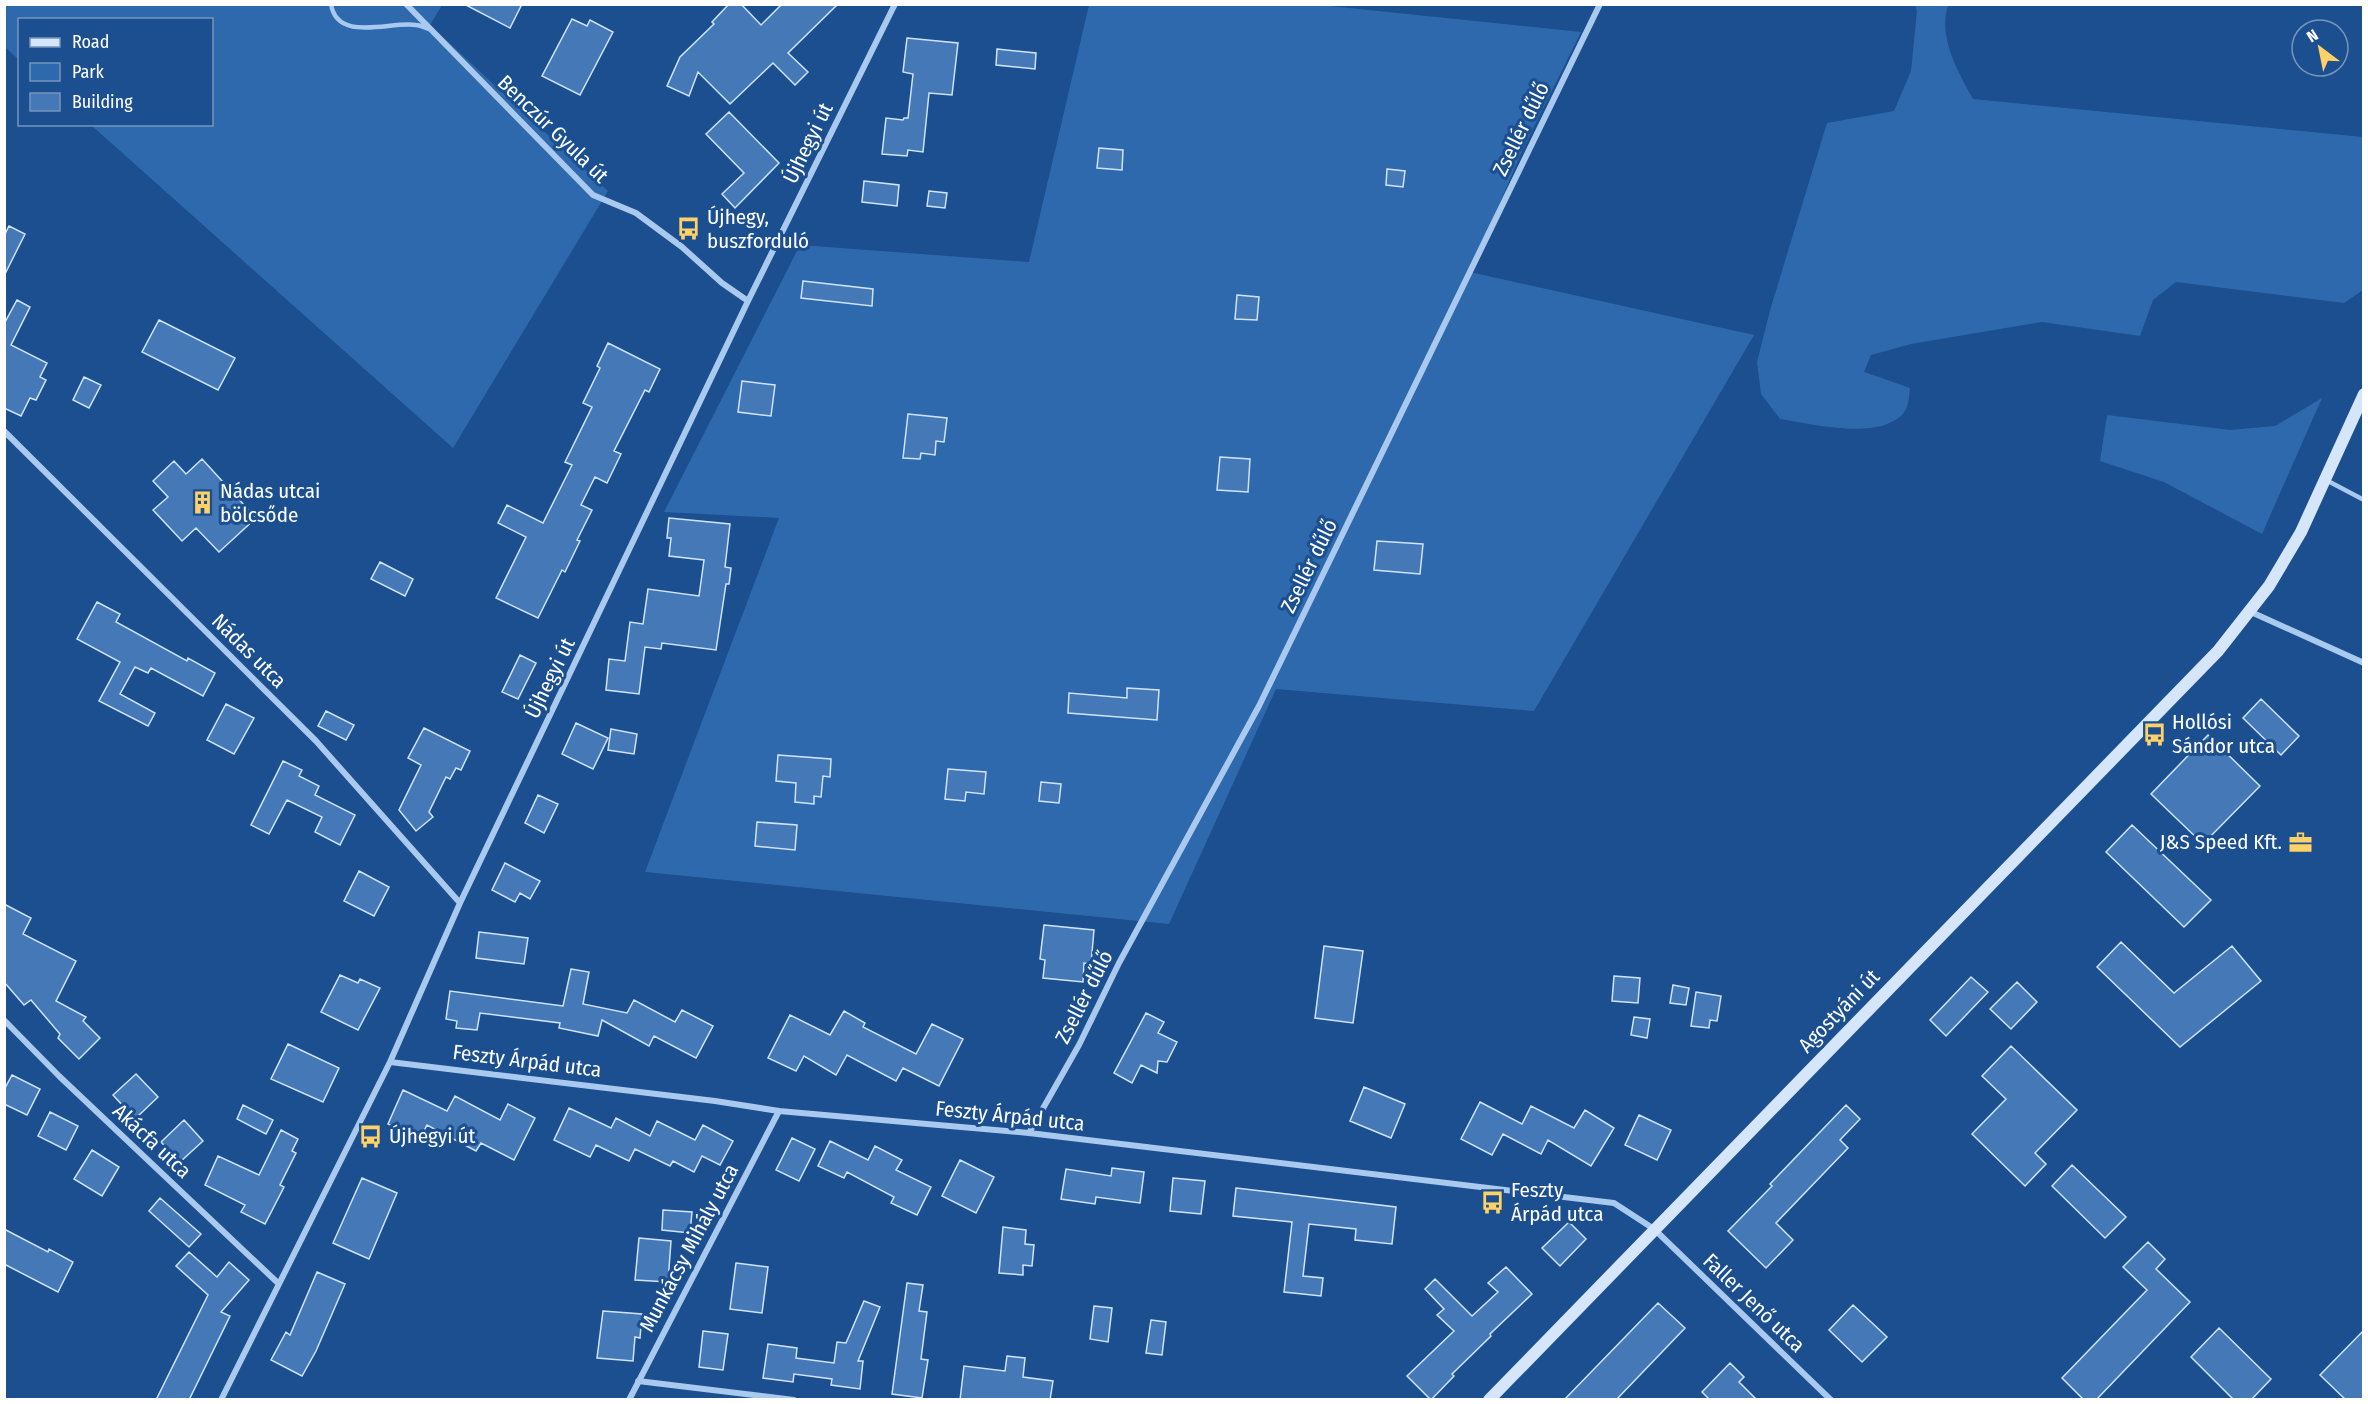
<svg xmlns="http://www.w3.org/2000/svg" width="2368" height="1404" font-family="'Fira Sans Condensed',sans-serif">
<rect width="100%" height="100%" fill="#1b4f8f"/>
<path fill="#2e69ad" d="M5,5H442L430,25L608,191L453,448L91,125L212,124V20H20L19,60L5,47Z
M1089,5H1320L1581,32L1523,149L1470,272L1754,335L1534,711L1276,689L1169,924L645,872L779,518L664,512L800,245L1029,262Z
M1915,5H1948C1938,37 1957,70 1973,99L2363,137V290L2344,303L2176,282L2153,300L2140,336L2042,322L1911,344L1871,355L1864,372L1910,388C1909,395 1909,405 1905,411C1883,442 1813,424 1780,419L1761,394L1757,362L1771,307L1827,123L1894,111L1911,71L1917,11Z
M2322,398L2262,534L2164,482L2100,461L2107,415L2230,430L2275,426Z"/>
<path fill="#4478b7" stroke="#cfe3fa" stroke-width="1.5" d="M464,4H522L510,28Z
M729,4H741L761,25L782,4H838L788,53L808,72L795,85L773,63L730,104L698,72L689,96L667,86L680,57L714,24L712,22Z
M572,19L587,26L590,20L613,32L580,95L542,76Z
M907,38L958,43L952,95L929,93L923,152L908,150L907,156L882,154L886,118L903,120L904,118H908L913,74L903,72Z
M997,49L1036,53L1035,69L996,65Z
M729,112L779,163L735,208L722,194L744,173L706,134Z
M1099,148L1123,150L1122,170L1097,168Z
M1387,169L1405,171L1403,187L1386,185Z
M864,181L899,185L897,206L862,202Z
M929,191L947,193L945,208L927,206Z
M9,226L25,234L4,276V236Z
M803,281L873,289L872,306L801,298Z
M1237,295L1259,297L1257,320L1235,319Z
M17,300L30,307L11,345L47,363L40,377L46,380L36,400L30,398L21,416L4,408V324Z
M159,320L235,358L218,390L142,352Z
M608,343L660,369L649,392L645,390L614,451L621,454L607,483L595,477L581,505L592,510L577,540L580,541L565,572L562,570L538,618L496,598L526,537L498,523L507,505L543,523L572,465L565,462L592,407L583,403L600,368L597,366Z
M84,377L101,385L89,408L73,400Z
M742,381L775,385L771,416L738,412Z
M908,414L947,418L944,442L936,441L935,455L921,453L920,459L903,458Z
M1220,457L1250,459L1248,492L1217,490Z
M202,459L256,518L219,552L196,528L182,541L153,510L168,497L153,481L174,461L186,474Z
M669,518L730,524L725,567L731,568L729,584H726L716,650L662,643L661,649L645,647L639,694L606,690L609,659L625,661L630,622L643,624L648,589L699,596L704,560L669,556L671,538H667Z
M1377,541L1423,544L1420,574L1374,570Z
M380,562L413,579L405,596L371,579Z
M97,602L120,614L116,622L187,661L188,658L215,673L203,696L151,668L148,673L135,667L120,694L155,713L148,726L99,701L120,662L77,639Z
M520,655L536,663L518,699L502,692Z
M1127,688L1159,690L1157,720L1068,713L1069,693L1127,698Z
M2261,699L2299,736L2281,755L2243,718Z
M226,704L254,718L234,754L207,740Z
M326,711L354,725L346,740L318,726Z
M576,723L608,738L593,769L562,754Z
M424,728L470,751L461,770L456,768L450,779L446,777L429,812L433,817L416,831L399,810L421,765L408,758Z
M611,729L637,734L634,754L608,750Z
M2208,735L2260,786L2203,844L2151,794Z
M778,755L831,759L830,777L823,776L821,797L814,796V804L795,802L796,783L776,781Z
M283,761L302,770L299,776L319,786L315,795L355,815L340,845L315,832L322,817L287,800L269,834L251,825Z
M948,769L986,772L984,794L966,792L965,801L945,799Z
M1041,782L1061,784L1059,803L1039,801Z
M538,795L558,804L544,833L525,823Z
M757,822L797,825L795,850L755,846Z
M2132,825L2211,900L2184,927L2106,852Z
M505,863L540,881L530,899L520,893L515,902L492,890Z
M359,871L389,887L374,916L344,901Z
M4,904L31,918L23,934L76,961L56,1001L86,1017L83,1021L100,1038L79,1059L58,1038L60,1034L31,1000L24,1005L4,982Z
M1044,925L1094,930L1091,964L1084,963L1083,982L1043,978L1045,960L1040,959Z
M479,932L528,938L524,964L476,958Z
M2121,942L2174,993L2232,946L2261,981L2180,1047L2097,967Z
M1324,946L1363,951L1353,1023L1315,1018Z
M571,969L589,972L583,1004L627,1013L634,1000L675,1022L682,1010L713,1026L696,1058L654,1036L649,1046L602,1020L598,1036L559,1028L560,1023L480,1013L477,1030L456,1028L457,1021L446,1019L450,991L563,1006Z
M340,975L358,983L360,979L380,988L358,1030L321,1012Z
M1614,976L1640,978L1638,1003L1612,1001Z
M1971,977L1988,992L1946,1036L1930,1020Z
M2017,982L2037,1002L2011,1029L1990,1009Z
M1673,985L1689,988L1686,1005L1670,1003Z
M1696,992L1721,996L1717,1021L1710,1020L1709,1028L1691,1026Z
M844,1011L865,1023L863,1027L916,1054L932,1024L963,1039L939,1086L903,1068L896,1081L847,1055L836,1075L804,1056L796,1071L768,1058L790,1015L830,1035Z
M1146,1013L1164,1022L1158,1033L1177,1042L1167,1062L1158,1061L1157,1073L1141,1065L1132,1083L1114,1073Z
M1634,1017L1650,1019L1647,1038L1631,1035Z
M288,1044L339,1068L323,1102L271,1079Z
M2011,1046L2077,1110L2035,1153L2046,1164L2025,1186L1972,1134L2006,1099L1982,1076Z
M136,1074L158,1097L135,1119L113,1095Z
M12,1075L40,1089L27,1115L4,1104V1090Z
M1364,1087L1405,1104L1391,1138L1350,1121Z
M403,1090L447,1111L455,1096L500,1120L508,1104L535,1118L514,1160L481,1143L476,1151L427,1125L420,1139L388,1124Z
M1480,1102L1522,1124L1531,1106L1574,1128L1585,1110L1614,1128L1591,1166L1548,1140L1541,1154L1503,1134L1492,1155L1461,1139Z
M243,1105L273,1120L266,1134L237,1119Z
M1846,1105L1860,1119L1840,1140L1848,1148L1776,1223L1793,1240L1766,1268L1728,1231L1772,1186L1770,1184Z
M569,1108L611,1128L616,1118L650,1136L657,1121L695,1140L703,1125L733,1141L720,1165L702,1156L694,1172L673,1161L670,1166L635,1149L629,1161L596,1145L590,1157L554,1140Z
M50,1112L78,1126L66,1150L38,1136Z
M1639,1115L1671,1130L1657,1160L1625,1145Z
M184,1120L203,1141L180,1162L161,1142Z
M281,1130L298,1139L292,1151L296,1153L280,1185L284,1187L265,1224L241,1212L245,1205L205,1185L218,1156L259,1175Z
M792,1138L815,1149L799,1181L776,1170Z
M830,1141L868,1160L875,1146L902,1160L896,1170L931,1187L917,1215L891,1203L894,1197L847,1172L844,1178L818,1166Z
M92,1150L119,1167L102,1196L74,1179Z
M960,1160L994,1177L976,1213L942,1196Z
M2072,1165L2126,1217L2105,1238L2052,1186Z
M1112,1168L1144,1172L1140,1203L1096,1197L1095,1204L1061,1199L1066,1169L1111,1176Z
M362,1178L397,1193L369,1259L333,1243Z
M1173,1178L1205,1181L1201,1214L1170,1211Z
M1236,1188L1396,1207L1392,1244L1355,1240L1356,1229L1309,1224L1303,1276L1323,1278L1321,1296L1284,1292L1292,1222L1233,1216Z
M160,1198L201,1234L189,1247L149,1211Z
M663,1210L692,1212L690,1233L662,1230Z
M1569,1222L1586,1239L1560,1266L1542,1248Z
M1003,1227L1026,1230L1025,1244L1034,1245L1032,1266L1023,1265V1275L999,1273Z
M4,1229L48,1252L49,1249L73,1262L58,1292L4,1264Z
M639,1238L671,1241L668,1282L635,1280Z
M2148,1242L2165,1259L2156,1269L2190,1302L2096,1400H2084L2062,1378L2147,1290L2123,1267Z
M189,1252L217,1277L229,1262L249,1280L221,1312L230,1316L189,1400H156L208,1295L176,1266Z
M736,1263L768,1267L762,1313L730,1309Z
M1506,1267L1532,1294L1490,1334L1491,1336L1452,1374L1454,1376L1431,1400L1407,1376L1454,1331L1437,1315L1444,1309L1425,1289L1435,1279L1472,1316L1498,1292L1488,1283Z
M317,1272L345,1284L316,1351L302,1376L271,1360L286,1332L290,1335Z
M907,1283L923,1285L919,1311L927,1312L921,1359L928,1360L922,1398L892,1394Z
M864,1301L880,1307L858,1361H863L860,1389L831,1385L832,1379L794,1374L793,1382L763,1378L768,1344L797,1348L796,1358L834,1363L837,1342L846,1343Z
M1658,1303L1685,1328L1616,1400H1564Z
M1853,1305L1887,1337L1862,1362L1829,1330Z
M1094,1306L1112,1308L1108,1342L1090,1339Z
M603,1311L642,1314L640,1338L635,1337L633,1361L597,1358Z
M1151,1320L1166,1322L1162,1355L1146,1353Z
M2219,1328L2271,1379L2251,1400H2234L2191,1357Z
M2364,1330V1400H2346L2320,1375Z
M703,1331L728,1334L723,1370L699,1367Z
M1007,1356L1025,1358L1023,1377L1053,1381L1050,1400H960L964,1366L1005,1371Z
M1730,1363L1744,1377L1739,1382L1757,1400H1710L1702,1392Z"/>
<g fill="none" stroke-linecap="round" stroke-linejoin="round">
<path stroke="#a9c9ee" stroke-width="4.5" d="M331,4C337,43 390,21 416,25C420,25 425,28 429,29
M2326,480L2364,500"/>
<path stroke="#a9c9ee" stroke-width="6" d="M406,4L593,195L636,213L682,247L722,283L748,301
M4,431L316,741L460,903
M2251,612L2364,663
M4,1020L59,1076L279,1284
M390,1062L715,1101L779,1111L1029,1133L1614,1203L1654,1229L1831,1400
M1029,1133L1079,1045L1119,963L1259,706L1600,4
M638,1381L794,1400
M221,1400L390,1062L460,903L748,301L895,4
M629,1400L779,1111"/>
<path stroke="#d6e6fa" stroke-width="12" d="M1489,1400L2218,651L2269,586L2301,532L2364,394"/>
</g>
<defs>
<symbol id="bus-bare" viewBox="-9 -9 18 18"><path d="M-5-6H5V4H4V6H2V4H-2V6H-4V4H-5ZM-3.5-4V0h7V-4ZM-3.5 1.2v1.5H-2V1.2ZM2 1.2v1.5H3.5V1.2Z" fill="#ffd166" stroke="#1b4f8f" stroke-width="2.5" paint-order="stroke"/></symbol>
<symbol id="building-bare" viewBox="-9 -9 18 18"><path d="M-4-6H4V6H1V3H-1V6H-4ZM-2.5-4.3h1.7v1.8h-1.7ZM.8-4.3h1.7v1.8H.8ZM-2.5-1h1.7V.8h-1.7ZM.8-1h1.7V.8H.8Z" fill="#ffd166" stroke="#1b4f8f" stroke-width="2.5" paint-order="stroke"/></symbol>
<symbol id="office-bare" viewBox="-9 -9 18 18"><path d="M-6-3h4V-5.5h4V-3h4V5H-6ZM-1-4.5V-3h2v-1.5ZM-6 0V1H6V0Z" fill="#ffd166" stroke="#1b4f8f" stroke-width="2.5" paint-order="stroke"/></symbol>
</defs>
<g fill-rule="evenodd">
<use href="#bus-bare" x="672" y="212" width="33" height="33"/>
<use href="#building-bare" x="186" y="486" width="33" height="33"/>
<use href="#bus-bare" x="2138" y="718" width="33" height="33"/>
<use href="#office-bare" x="2284" y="826" width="33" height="33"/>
<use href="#bus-bare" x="354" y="1120" width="33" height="33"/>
<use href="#bus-bare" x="1476" y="1186" width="33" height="33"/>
</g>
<g text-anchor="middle" stroke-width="6" stroke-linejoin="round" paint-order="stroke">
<g font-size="21" fill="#fff" stroke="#1b4f8f">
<text transform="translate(553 129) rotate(44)" y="7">Benczúr Gyula út</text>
<text transform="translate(1521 129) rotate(-64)" y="7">Zsellér dűlő</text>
<text transform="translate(808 143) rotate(-64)" y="7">Újhegyi út</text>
<text transform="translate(1309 566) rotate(-64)" y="7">Zsellér dűlő</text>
<text transform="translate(249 651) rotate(45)" y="7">Nádas utca</text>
<text transform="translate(550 678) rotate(-64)" y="7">Újhegyi út</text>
<text transform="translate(1084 997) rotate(-63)" y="7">Zsellér dűlő</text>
<text transform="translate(1839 1011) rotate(-46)" y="7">Agostyáni út</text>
<text transform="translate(527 1061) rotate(7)" y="7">Feszty Árpád utca</text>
<text transform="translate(1010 1116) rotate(6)" y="7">Feszty Árpád utca</text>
<text transform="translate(152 1141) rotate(43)" y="7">Akácfa utca</text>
<text transform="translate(689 1248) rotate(-62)" y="7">Munkácsy Mihály utca</text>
<text transform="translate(1754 1303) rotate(44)" y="7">Faller Jenő utca</text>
</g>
<g font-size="21" fill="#fff" stroke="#1b4f8f" text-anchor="start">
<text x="707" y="224">Újhegy,<tspan x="707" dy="24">buszforduló</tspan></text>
<text x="220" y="498">Nádas utcai<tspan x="220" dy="24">bölcsőde</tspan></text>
<text x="2172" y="729">Hollósi<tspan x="2172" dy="24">Sándor utca</tspan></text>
<text x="2282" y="849" text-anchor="end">J&amp;S Speed Kft.</text>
<text x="389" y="1143">Újhegyi út</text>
<text x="1511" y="1197">Feszty<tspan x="1511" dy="24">Árpád utca</tspan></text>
</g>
</g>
<rect width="2368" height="1404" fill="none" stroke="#ffffff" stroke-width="12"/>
<rect x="18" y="18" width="195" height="108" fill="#1b4f8f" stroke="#7695bc" stroke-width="1.5"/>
<rect x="30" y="38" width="30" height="9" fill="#d6e6fa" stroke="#7695bc" stroke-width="1.5"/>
<text x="72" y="48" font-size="18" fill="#ffffff">Road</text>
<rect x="30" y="63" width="30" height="18" fill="#2e69ad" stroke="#7695bc" stroke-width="1.5"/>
<text x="72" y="78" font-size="18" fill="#ffffff">Park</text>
<rect x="30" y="93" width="30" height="18" fill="#4478b7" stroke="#7695bc" stroke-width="1.5"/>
<text x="72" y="108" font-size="18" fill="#ffffff">Building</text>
<g transform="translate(2320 48) rotate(328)"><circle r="28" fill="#1b4f8f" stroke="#7695bc" stroke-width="1.5"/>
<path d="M0-4.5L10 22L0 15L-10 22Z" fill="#ffd166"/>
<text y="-9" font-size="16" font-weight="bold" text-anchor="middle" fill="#ffffff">N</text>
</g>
</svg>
